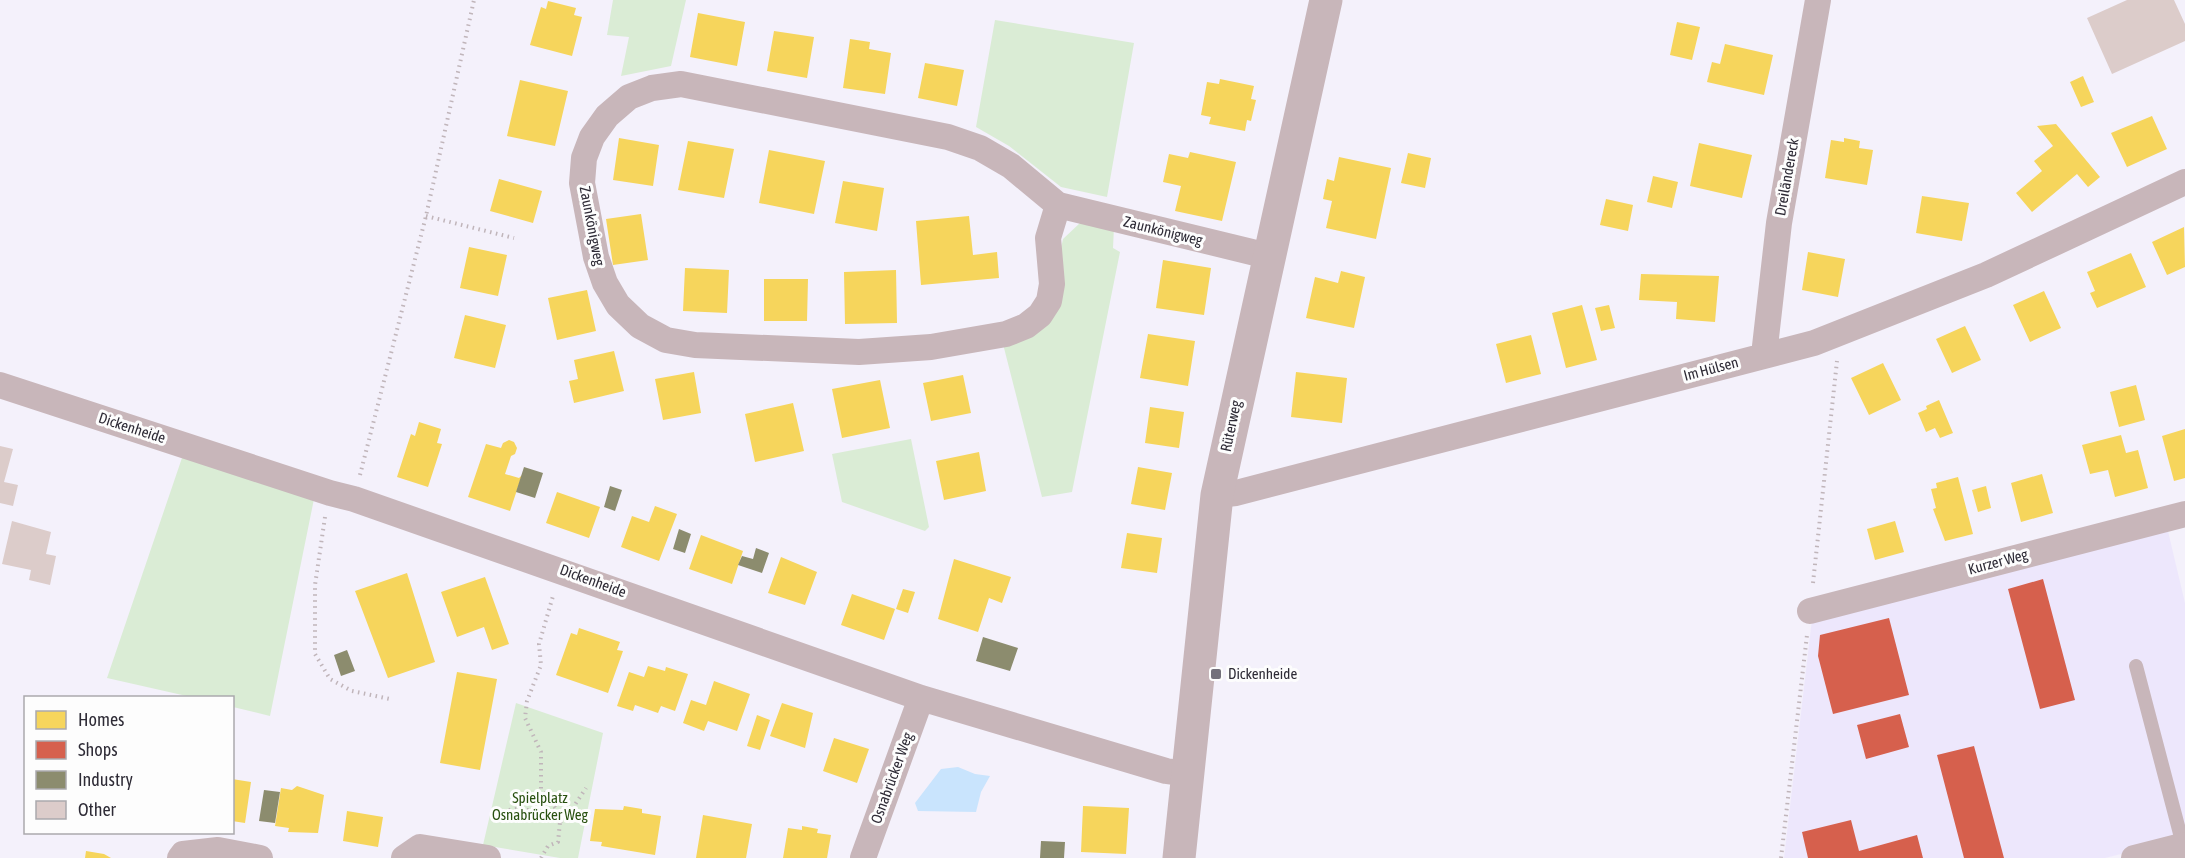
<svg xmlns="http://www.w3.org/2000/svg" width="2185" height="858" font-family="'Asap Condensed',sans-serif">
<rect width="100%" height="100%" fill="#f4f1fb"/>
<path fill="#ede7fc" d="M2167,527L2185,603V838L2105,858H1784L1812,619Z"/>
<path fill="#daecd5" d="M613,0H686L671,66L621,76L629,37L607,35Z
M995,20L1134,43L1107,197L1061,187L1009,146L976,127Z
M1081,222L1114,227L1113,248L1120,252L1072,492L1042,497L1003,344L1014,341L1059,258L1063,239Z
M911,439L929,527L925,531L842,502L832,454Z
M184,452L315,494L270,716L233,707L232,698L191,697L107,678Z
M516,703L603,733L578,858H560L483,845Z"/>
<path fill="#c9e4fd" d="M958,767L975,774L990,776L981,792L976,812L918,811L915,803L941,769Z"/>
<path fill="#f6d55c" d="M548,1L576,8L574,15L582,17L572,56L530,45L541,7L546,9Z
M698,13L745,22L737,66L690,57Z
M1677,22L1700,27L1692,60L1670,55Z
M774,31L814,37L807,78L767,71Z
M850,39L870,42L869,49L891,53L885,94L843,88Z
M1725,44L1773,55L1764,95L1707,82L1712,62L1720,64Z
M925,63L964,70L957,106L918,98Z
M2083,76L2094,102L2081,107L2070,82Z
M1220,79L1254,86L1251,99L1256,100L1251,121L1247,120L1245,131L1209,124L1211,117L1201,115L1207,82L1219,84Z
M520,80L568,91L555,146L507,136Z
M2152,116L2167,149L2127,167L2111,133Z
M2056,124L2100,177L2088,187L2077,174L2032,212L2016,193L2042,171L2034,161L2053,146L2037,126Z
M619,138L659,145L653,186L613,180Z
M1844,138L1860,141L1859,148L1873,150L1867,185L1825,178L1831,140L1844,142Z
M688,141L734,149L724,198L678,190Z
M1699,143L1752,155L1742,198L1690,186Z
M769,150L825,161L814,214L759,203Z
M1190,152L1236,162L1222,221L1175,211L1181,186L1163,182L1169,154L1188,158Z
M1408,153L1431,158L1425,188L1401,183Z
M1339,157L1391,168L1376,239L1326,228L1332,201L1323,199L1327,179L1334,181Z
M1653,176L1678,182L1672,208L1647,202Z
M499,179L542,191L533,223L490,211Z
M843,181L884,188L877,231L835,223Z
M1922,196L1969,203L1962,241L1916,233Z
M1606,199L1633,205L1628,231L1600,225Z
M641,214L648,260L613,265L606,219Z
M969,216L973,255L997,252L999,278L921,285L916,221Z
M2184,227L2185,267L2167,275L2152,242Z
M469,247L507,255L498,296L460,288Z
M1808,252L1845,259L1838,297L1802,290Z
M2131,253L2146,287L2097,308L2090,293L2095,291L2087,272Z
M1163,260L1211,268L1204,315L1156,308Z
M685,268L729,270L727,313L683,311Z
M896,270L897,323L845,324L844,272Z
M1341,271L1365,277L1354,328L1306,318L1315,277L1338,283Z
M1641,274L1719,276L1715,322L1676,319L1677,302L1639,300Z
M764,279H808L807,321H764Z
M587,290L596,331L557,340L548,298Z
M2044,291L2061,328L2030,342L2013,305Z
M1582,305L1597,360L1566,368L1552,313Z
M1609,305L1615,328L1601,331L1595,308Z
M465,315L506,325L495,368L454,358Z
M1965,326L1981,360L1952,373L1936,339Z
M1148,334L1195,341L1188,386L1140,378Z
M1531,335L1541,374L1506,383L1496,344Z
M614,351L624,391L574,403L569,381L578,379L574,360Z
M1883,363L1901,400L1869,415L1851,378Z
M694,372L701,413L663,420L655,379Z
M1296,372L1347,378L1342,423L1291,417Z
M963,375L971,413L931,421L923,383Z
M880,380L890,428L842,438L832,389Z
M2136,385L2145,420L2119,427L2110,392Z
M1939,400L1953,433L1940,438L1935,428L1926,432L1918,413L1927,409L1926,406Z
M793,403L804,451L755,462L745,414Z
M1150,407L1184,412L1179,448L1145,443Z
M419,422L441,429L437,443L442,444L428,487L397,477L411,434L415,436Z
M2185,429V478L2174,481L2162,436Z
M2121,435L2126,453L2138,450L2148,488L2115,497L2108,470L2090,474L2082,445Z
M509,440L514,442L517,448L515,454L511,456L505,474L519,478L522,475L510,511L468,497L486,444L501,448L503,443Z
M979,452L986,491L944,500L936,461Z
M1138,467L1172,473L1165,510L1131,504Z
M2042,474L2053,513L2021,522L2011,483Z
M1958,477L1973,534L1945,541L1933,509L1936,508L1931,489L1937,488L1936,483Z
M1986,486L1991,508L1978,512L1972,490Z
M557,492L600,507L589,538L546,523Z
M655,506L677,514L659,561L621,547L632,516L649,522Z
M1895,521L1904,552L1875,560L1867,529Z
M1127,533L1162,538L1157,573L1121,568Z
M701,535L743,551L732,584L689,569Z
M781,557L817,572L805,605L768,593Z
M954,559L1011,577L1002,603L989,598L978,632L938,619Z
M407,573L435,662L388,678L355,591Z
M485,577L509,644L492,650L484,627L457,637L441,592Z
M903,589L915,592L908,613L896,609Z
M852,594L895,609L884,640L841,625Z
M579,628L620,642L617,650L623,651L608,693L556,675L571,633L577,635Z
M648,666L665,671L666,667L688,674L675,711L661,706L658,713L635,705L633,711L617,706L629,672L644,677Z
M457,672L497,679L480,770L440,763Z
M714,681L750,694L737,731L708,721L704,731L683,723L691,700L706,705Z
M782,703L813,713L805,748L770,736Z
M757,715L770,720L760,750L747,746Z
M834,738L869,749L857,783L823,771Z
M232,779L251,782L245,823L232,821Z
M297,786L324,795L318,833L288,832L289,828L275,826L281,788L292,790Z
M624,806L642,809V813L661,816L655,855L601,846L602,842L590,841L595,809L623,810Z
M1083,806L1129,808L1126,854L1081,852Z
M347,811L383,817L378,847L343,841Z
M703,815L752,824L746,858H696Z
M802,826L818,829L817,833L831,835L827,858H783L788,828L802,830Z
M86,851L104,854L111,858H85Z"/>
<path fill="#d6604d" d="M2043,579L2075,700L2040,709L2008,589Z
M1889,618L1909,695L1833,714L1818,656L1820,635Z
M1900,714L1909,747L1866,759L1857,725Z
M1974,746L2004,858H1964L1937,755Z
M1851,820L1859,851L1917,835L1923,858H1808L1802,832Z"/>
<path fill="#8c8c6e" d="M524,467L543,473L535,498L516,492Z
M610,486L622,490L615,511L604,507Z
M679,529L691,534L685,553L673,549Z
M756,548L769,553L762,573L738,565L742,556L753,559Z
M983,637L1018,648L1010,671L976,661Z
M347,650L355,671L341,676L334,655Z
M264,790L280,792L275,823L259,821Z
M1041,841L1065,842L1064,858H1040Z"/>
<path fill="#dcccca" d="M2127,0H2174L2185,24V41L2112,74L2087,18Z
M0,446L13,449L4,482L18,485L13,506L0,503Z
M12,521L51,532L46,554L56,556L50,585L29,580L31,570L2,564Z"/>
<g fill="none" stroke-linecap="round" stroke-linejoin="round">
<path stroke="#c0b5ba" stroke-width="4" stroke-dasharray="1.5 4.5" stroke-linecap="butt" d="M426,216L514,238
M360,475L426,216L474,0
M325,517L315,585V654L330,679L352,691L390,699
M1813,583L1837,361
M509,810C525,806 546,814 560,822L566,818L586,788
M541,858L548,846L558,842L560,822L557,810L541,789V752L525,718L527,701L541,665L539,644L553,596
M1781,858L1807,635"/>
<path stroke="#c8b6ba" stroke-width="14" d="M2136,666L2183,845"/>
<path stroke="#c8b6ba" stroke-width="26" d="M1058,205L1048,238L1052,284L1049,301L1040,315L1026,326L1006,334L931,347L859,352L695,345L666,340L640,326L618,305L605,283L596,257L582,183L584,158L592,137L607,116L629,97L652,88L681,84L948,137L980,148L1011,166L1058,205L1268,256
M1764,355L1779,223L1818,0
M0,385L330,493L354,499L921,698L1166,771L1187,774
M1217,495L1236,493L1814,343L1986,275L2185,182
M1810,611L2185,514
M180,858L183,854L218,850L260,858
M404,858L420,847L488,858
M863,858L921,698
M2134,858L2185,845"/>
<path stroke="#c8b6ba" stroke-width="33" d="M1179,858L1217,495L1326,0"/>
</g>
<rect fill="#73707b" stroke="#fdfdfd" stroke-width="2" x="1210" y="668" width="12" height="12" rx="3"/>
<g text-anchor="middle" stroke-width="6" stroke-linejoin="round" paint-order="stroke">
<g font-size="15" fill="#2e2b36" stroke="#fdfdfd">
<text transform="translate(1787 177) rotate(-80)" y="5">Dreiländereck</text>
<text transform="translate(592 226) rotate(79)" y="5">Zaunkönigweg</text>
<text transform="translate(1163 231) rotate(14)" y="5">Zaunkönigweg</text>
<text transform="translate(1711 369) rotate(-15)" y="5">Im Hülsen</text>
<text transform="translate(1231 426) rotate(-78)" y="5">Rüterweg</text>
<text transform="translate(132 428) rotate(18)" y="5">Dickenheide</text>
<text transform="translate(1998 562) rotate(-15)" y="5">Kurzer Weg</text>
<text transform="translate(593 581) rotate(20)" y="5">Dickenheide</text>
<text transform="translate(892 778) rotate(-70)" y="5">Osnabrücker Weg</text>
</g>
<g font-size="15" fill="#2e2b36" stroke="#fdfdfd" text-anchor="start">
<text x="1228" y="679">Dickenheide</text>
</g>
<g font-size="15" fill="#28500f" stroke="#fdfdfd">
<text x="540" y="803">Spielplatz<tspan x="540" dy="17">Osnabrücker Weg</tspan></text>
</g>
</g>
<rect x="24" y="696" width="210" height="138" fill="#fdfdfd" stroke="#aaa9ad" stroke-width="1.5"/>
<rect x="36" y="711" width="30" height="18" fill="#f6d55c" stroke="#aaa9ad" stroke-width="1.5"/>
<text x="78" y="726" font-size="18" fill="#2e2b36">Homes</text>
<rect x="36" y="741" width="30" height="18" fill="#d6604d" stroke="#aaa9ad" stroke-width="1.5"/>
<text x="78" y="756" font-size="18" fill="#2e2b36">Shops</text>
<rect x="36" y="771" width="30" height="18" fill="#8c8c6e" stroke="#aaa9ad" stroke-width="1.5"/>
<text x="78" y="786" font-size="18" fill="#2e2b36">Industry</text>
<rect x="36" y="801" width="30" height="18" fill="#dcccca" stroke="#aaa9ad" stroke-width="1.5"/>
<text x="78" y="816" font-size="18" fill="#2e2b36">Other</text>
</svg>
